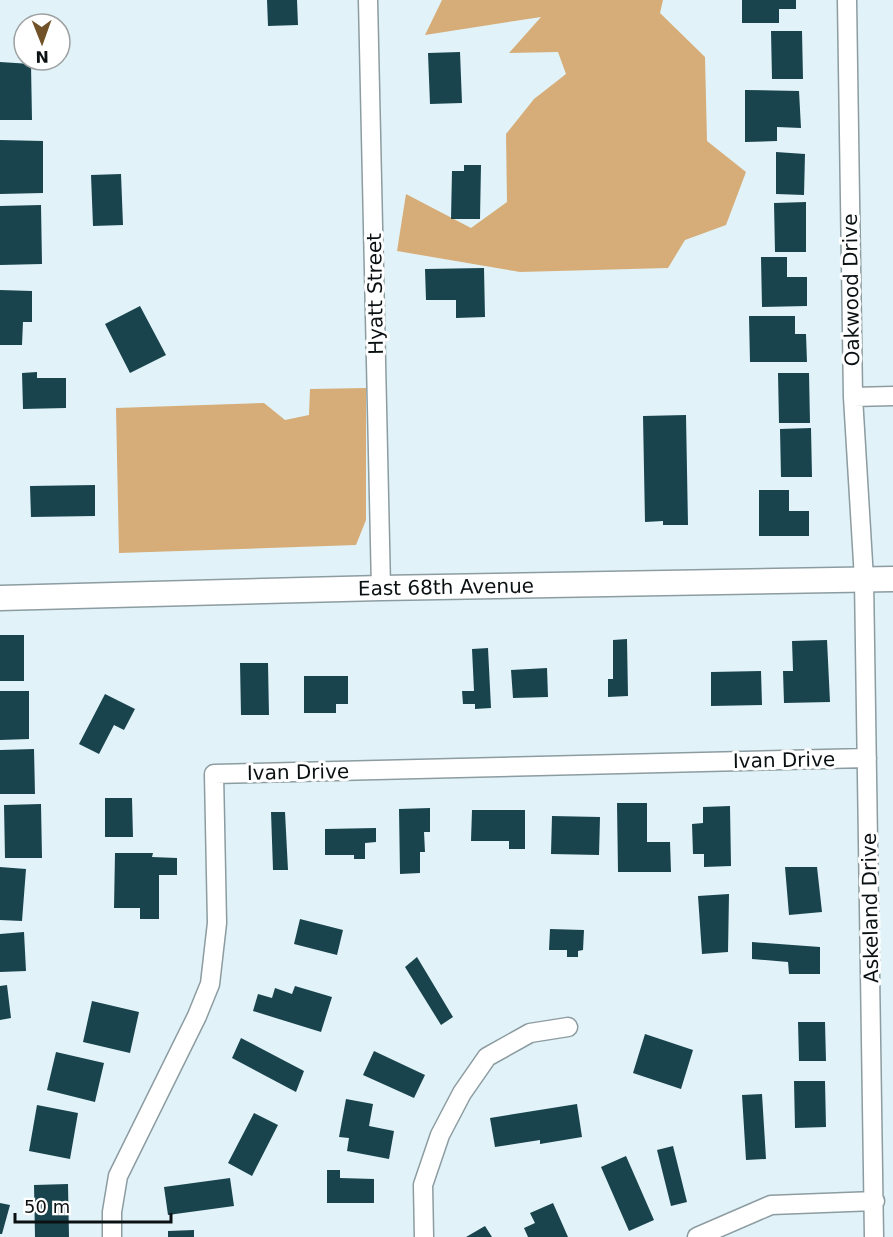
<svg xmlns="http://www.w3.org/2000/svg" width="893" height="1237" font-family="'DejaVu Sans',sans-serif">
<rect width="100%" height="100%" fill="#e1f3f8"/>
<path fill="#d6ad79" d="M442,0H663L660,13L705,57L707,141L746,172L726,225L685,240L668,268L520,272L397,251L406,194L471,228L507,202L506,134L534,99L566,74L558,52L509,53L541,17L425,35Z
M366,388V520L356,545L119,553L116,408L264,403L285,420L309,415L310,389Z"/>
<path fill="#19444e" d="M267,0H297L298,25L268,26Z
M742,0H796V9H779V23H742Z
M771,31H802L803,79H772Z
M460,52L462,103L430,104L428,53Z
M0,62L31,64L32,120H0Z
M745,90L799,91L801,128L777,127V141L745,142Z
M0,140L43,141V193L0,194Z
M776,152L805,154L804,195L776,194Z
M464,165H481L480,219H451L452,171H464Z
M121,174L123,225L93,226L91,175Z
M806,202V252H775L774,203Z
M41,205L42,264L0,265V206Z
M761,257H787V277H807V306L762,307Z
M484,268L485,317L456,318V300H426L425,269Z
M0,290L32,291V322H23L22,345H0Z
M140,306L166,355L130,373L105,324Z
M749,316H795V334H806L807,362H750Z
M37,372V378H66V408L23,409L22,373Z
M778,373H809L810,423H779Z
M686,415L688,525H663V521L645,522L643,416Z
M811,428L812,477H781L780,429Z
M95,485V516L31,517L30,486Z
M759,490H789V511H809V536H759Z
M0,635H24V681H0Z
M627,639L628,696L608,697V679H613V640Z
M827,640L830,702L784,703L783,671H793L792,641Z
M488,648L491,708L475,709V704H463L462,691H474L472,649Z
M240,663H268L269,715H241Z
M547,668L548,697L513,698L511,670Z
M761,671L762,705L711,706V672Z
M304,676H348V704H336V713H304Z
M0,691H29V739L0,740Z
M105,694L135,709L124,730L114,725L99,754L79,744Z
M34,749L35,794H0V750Z
M105,798H132L133,837H105Z
M617,803H647V842H670L671,872H618Z
M41,804L42,858H5L4,805Z
M730,806L731,866L704,867V854H693L692,824L703,823V807Z
M430,808V832H424L425,852H420V873L400,874L399,809Z
M472,810H525V849H509V841H471Z
M271,812H285L288,870H273Z
M552,816L600,817L599,855L551,854Z
M376,828V842L365,843V859H354V855H325V829Z
M115,853H153L152,857L177,858V875H159V919H140V908H114Z
M0,867L26,869L22,921L0,920Z
M785,867H817L822,912L789,915Z
M729,894L728,952L702,954L698,896Z
M300,919L343,930L337,955L294,944Z
M550,929L584,930L583,950L578,951V957H567V950H549Z
M24,932L26,971L0,972V934Z
M752,942L820,947V974H789L788,962L752,959Z
M417,957L453,1017L441,1025L405,967Z
M7,985L11,1018L0,1020V986Z
M295,986L332,997L321,1032L253,1011L258,994L272,998L275,988L292,994Z
M92,1001L139,1012L130,1053L83,1042Z
M798,1022H825L826,1061H799Z
M645,1034L693,1050L681,1089L633,1073Z
M241,1038L304,1071L296,1092L232,1058Z
M374,1051L425,1075L414,1098L363,1075Z
M56,1052L104,1063L95,1102L47,1090Z
M794,1081H825L826,1127L795,1128Z
M762,1094L766,1159L746,1160L742,1095Z
M346,1099L373,1104L369,1126L394,1131L389,1159L347,1151L349,1138L339,1137Z
M577,1104L582,1137L540,1144V1140L495,1147L490,1118Z
M37,1105L78,1113L70,1159L29,1151Z
M254,1113L278,1125L252,1176L228,1163Z
M673,1146L687,1202L671,1206L657,1150Z
M626,1156L654,1220L629,1231L601,1167Z
M327,1170H340V1178L374,1179V1203H327Z
M230,1178L234,1206L168,1215L164,1187Z
M68,1184L69,1237H35L34,1185Z
M0,1203L10,1205L2,1234H0Z
M553,1203L568,1237H528L524,1228L535,1223L530,1213Z
M485,1226L492,1237H466Z
M194,1230V1237H168V1231Z"/>
<g fill="none" stroke-linecap="round" stroke-linejoin="round">
<defs>
<path id="minor" d="M368,0L381,588
M847,0L853,397L864,579L874,1237
M853,397L893,396
M112,1237V1212L118,1176L197,1016L210,984L217,923L214,774L867,758
M424,1237L423,1185L440,1135L462,1093L487,1057L530,1033L568,1027
M697,1237L771,1205L875,1201"/>
<path id="tertiary" d="M0,598L381,588L893,579"/>
</defs>
<use href="#minor" stroke="#8c9ca1" stroke-width="21"/>
<use href="#tertiary" stroke="#8c9ca1" stroke-width="27"/>
<use href="#minor" stroke="#fff" stroke-width="18"/>
<use href="#tertiary" stroke="#fff" stroke-width="24"/>
</g>
<g text-anchor="middle" stroke-width="6" stroke-linejoin="round" paint-order="stroke">
<g font-size="20" fill="#0b1113" stroke="#fff">
<text transform="translate(851 290) rotate(-91)" y="7">Oakwood Drive</text>
<text transform="translate(375 294) rotate(-91)" y="7">Hyatt Street</text>
<text transform="translate(446 587) rotate(-1)" y="7">East 68th Avenue</text>
<text transform="translate(784 760) rotate(-1)" y="7">Ivan Drive</text>
<text transform="translate(298 772) rotate(-1)" y="7">Ivan Drive</text>
<text transform="translate(870 908) rotate(-91)" y="7">Askeland Drive</text>
</g>
</g>
<g transform="translate(42 42) rotate(179)"><circle r="28" fill="#ffffff" stroke="#9da0a1" stroke-width="1.5"/>
<path d="M0-4.5L10 22L0 15L-10 22Z" fill="#725228"/>
<text y="-9" font-size="16" font-weight="bold" text-anchor="middle" fill="#0b1113">N</text>
</g>
<path d="M15 1213v9h156v-9" fill="none" stroke="#0b1113" stroke-width="3"/>
<text x="24" y="1213" font-size="18" fill="#0b1113" stroke="#ffffff" stroke-width="4.5" paint-order="stroke">50 m</text>
</svg>
